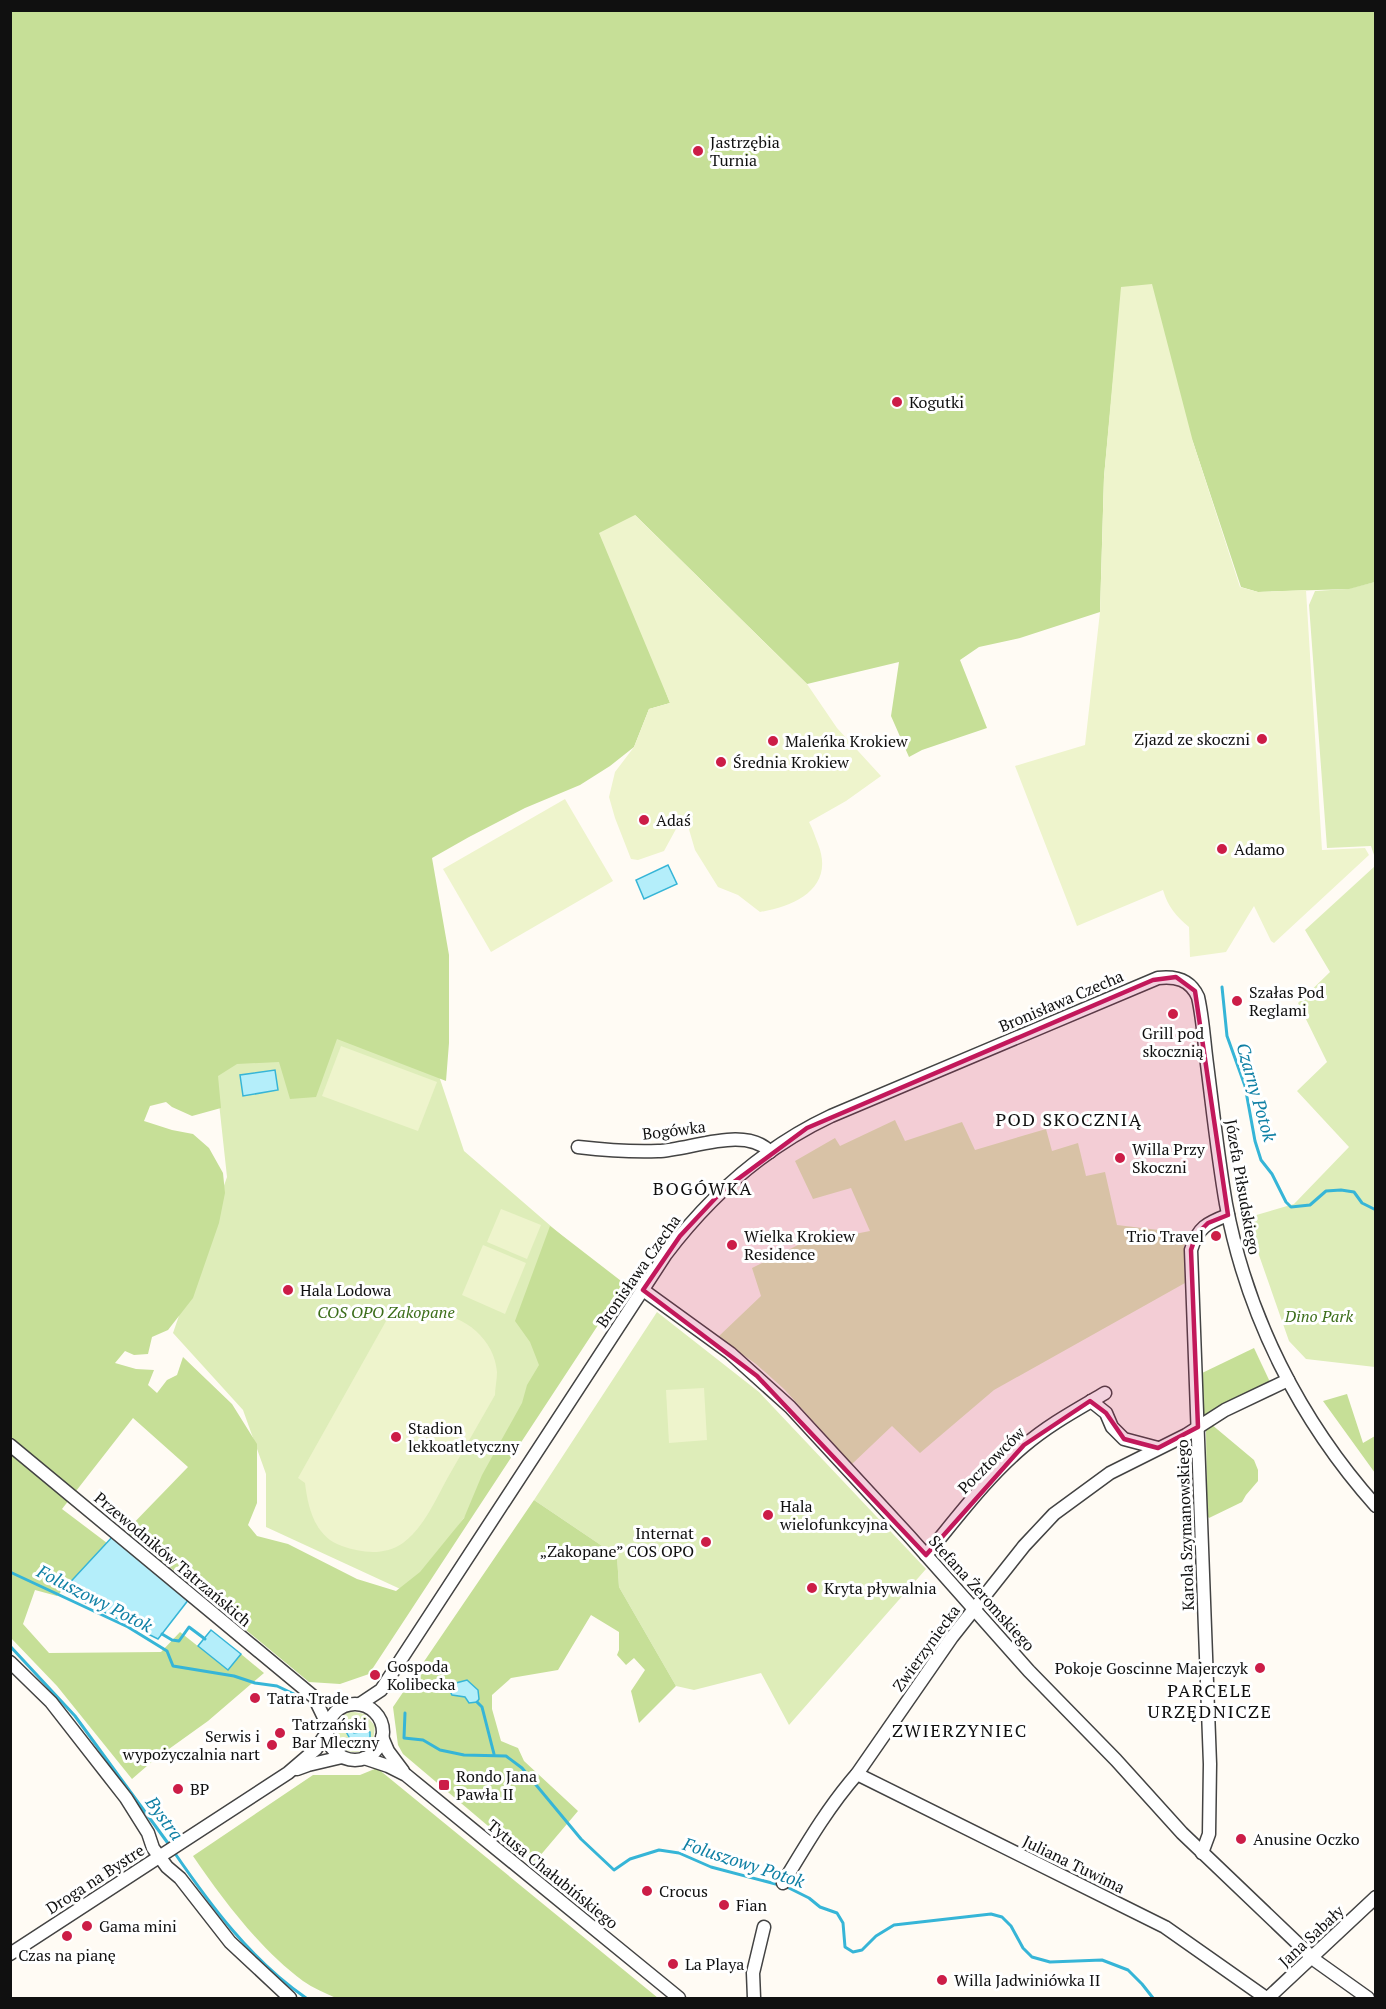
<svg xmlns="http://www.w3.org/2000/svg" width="1386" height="2009" viewBox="0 0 1386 2009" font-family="'PT Serif',serif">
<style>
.green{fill:#deedb9;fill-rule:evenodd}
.forest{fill:#c6df97}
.pitch{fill:#eef4cc}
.water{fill:#b4eefa;stroke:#36b5d7;stroke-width:1.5}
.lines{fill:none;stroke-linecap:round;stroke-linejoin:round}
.stream{stroke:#36b5d7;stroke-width:3}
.minor-casing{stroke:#434343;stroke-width:15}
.minor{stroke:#fff;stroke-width:12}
.marked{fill:#c2185b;fill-opacity:0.2;stroke:#c2185b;stroke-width:4.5;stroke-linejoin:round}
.poi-dot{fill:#cc1d47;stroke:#fff;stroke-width:2}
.labels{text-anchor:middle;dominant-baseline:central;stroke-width:6;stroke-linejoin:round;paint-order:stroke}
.poi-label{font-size:16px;fill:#101010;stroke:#fff;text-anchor:start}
.street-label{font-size:16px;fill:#101010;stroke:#fff}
.park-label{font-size:16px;font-style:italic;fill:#3c6e1a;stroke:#fff}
.water-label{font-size:18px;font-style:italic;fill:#0f80a5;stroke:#fff}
.neighbourhood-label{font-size:18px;letter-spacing:1.5px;fill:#101010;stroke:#fff}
</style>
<rect width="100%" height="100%" fill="#fffbf4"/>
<g class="green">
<path d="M1375 582V858L1371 846 1327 848 1309 605 1315 591 1347 589Z"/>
<path d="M1375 866V1367L1306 1359 1289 1341 1246 1218 1294 1204 1349 1147 1297 1091 1327 1062 1298 1003 1330 972 1305 930Z"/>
<path d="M328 1029 437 1070 464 1151 619 1285 504 1463 409 1593 266 1527V1474L243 1410 173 1333 227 1177 214 1057Z"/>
<path d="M895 1120 905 1141 962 1122 975 1150 1046 1129 1052 1151 1078 1143 1086 1176 1105 1172 1117 1225 1184 1233 1185 1283 994 1390 920 1453 892 1426 852 1464 784 1389 756 1364 718 1337 761 1296 752 1268 798 1245 870 1231 851 1188 813 1199 795 1161 835 1138 840 1146Z"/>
<path d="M657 1312 759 1392 926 1569 789 1725 761 1673 694 1690 676 1686 619 1587 617 1556 534 1500Z"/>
<path d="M350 1711 365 1714 375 1726 373 1741 362 1751C341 1756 328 1738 337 1720ZM353 1729 354 1733 366 1731 368 1743 365 1746H355L349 1737Z"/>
</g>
<g class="forest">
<path d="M11 11H1375V582L1349 589 1258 592 1241 587 1193 442 1122 287 1104 477 1100 612 1020 638 979 647 960 660 987 728 922 750 909 757 891 716 899 662 807 684 635 515 660 676 670 703 649 709 634 747 610 766 580 785 525 808 469 837 432 858 449 955V1043L446 1081 337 1039 316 1097 290 1099 279 1062 237 1064 218 1076 221 1108 192 1116 172 1107 166 1102 150 1106 144 1121 172 1130 193 1134 209 1148 223 1173 225 1193 219 1223 193 1298 168 1330 152 1337 148 1354 134 1355 125 1351 115 1363 136 1369 154 1370 148 1385 157 1393 167 1380 177 1375 183 1357 232 1404 257 1444V1503L248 1525 257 1536 288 1544 357 1579 396 1591 420 1572 464 1518 482 1475 522 1403 527 1385 539 1365 530 1342 515 1321 550 1226 625 1284 369 1674 340 1684 309 1682 126 1531 188 1467 133 1418 62 1509 107 1543 57 1596 35 1590 23 1624 49 1653 161 1652 180 1632 228 1670 241 1654 264 1673 208 1721 155 1759 132 1779 57 1686 11 1638Z"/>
<path d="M1254 1348 1270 1382 1206 1419 1202 1415 1200 1374Z"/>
<path d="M1347 1394 1363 1443 1375 1436V1473L1323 1401Z"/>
<path d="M1211 1424 1254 1460 1258 1470V1481L1246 1495 1242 1502 1209 1518 1207 1515 1206 1429Z"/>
<path d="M534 1500 617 1556 619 1587 676 1686 639 1723 631 1691 645 1670 634 1658 626 1665 617 1655 619 1650V1632L591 1615 558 1670 511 1678 492 1695V1709L501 1741 518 1748 524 1761 578 1811 533 1864 403 1754 398 1745 393 1707Z"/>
<path d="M377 1768 658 1998H336C325 1993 313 1988 303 1981 260 1949 223 1900 193 1856L313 1775H360Z"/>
</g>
<g class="pitch">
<path d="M1152 284 1193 442 1240 587 1258 592 1306 590 1322 850 1365 848 1369 855 1274 943 1271 941 1254 906 1226 952 1190 957 1189 927C1176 916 1168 907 1163 890L1077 926 1015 766 1085 745 1100 612 1104 477 1121 287Z"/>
<path d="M635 515 807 684 837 728 881 776 846 801 809 822C813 829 815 837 818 844 835 887 797 906 760 912L738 895 718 887 695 850 688 826 676 829 664 851 638 860 631 859 615 818 609 797 615 772 634 747 649 709 670 703 599 533Z"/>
<path d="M565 799 613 881 491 952 443 869Z"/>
<path d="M341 1046 437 1082 418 1131 322 1096Z"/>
<path d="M501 1209 541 1225 527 1259 487 1242Z"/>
<path d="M483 1245 526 1263 505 1314 462 1295Z"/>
<path d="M390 1314C413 1324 409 1315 430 1314 462 1312 495 1339 497 1372 497 1380 495 1388 495 1395 479 1423 463 1451 447 1479 435 1501 424 1527 403 1543 384 1556 362 1553 342 1546 315 1537 308 1508 305 1483L298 1478Z"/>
<path d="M704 1388 707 1440 669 1443 666 1390Z"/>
</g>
<g class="water">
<path d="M668 865 677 884 644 899 636 880Z"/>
<path d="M275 1070 278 1090 243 1096 240 1075Z"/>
<path d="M114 1535 189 1599 158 1639 62 1591Z"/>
<path d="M211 1630 241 1654 228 1670 198 1646Z"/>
<path d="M467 1680 478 1690 479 1699 477 1702 469 1703 465 1697 452 1695 450 1691 456 1683Z"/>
<path d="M347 1723 352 1726 354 1733 366 1731 370 1732V1737L365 1746 359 1747 351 1745 349 1737 345 1730Z"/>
</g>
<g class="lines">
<g class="stream">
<path d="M1222 987 1227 1036 1245 1086 1255 1141 1261 1160 1272 1174 1286 1202 1291 1207 1310 1205 1326 1191 1341 1190 1354 1192 1362 1203 1376 1210"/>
<path d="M10 1572 128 1627 167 1651 173 1666 234 1676 255 1683 277 1686 296 1695"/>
<path d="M162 1634 172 1640 179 1641 189 1627 205 1639"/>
<path d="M10 1646 75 1716 170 1846"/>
<path d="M477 1702 482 1707 494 1754"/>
<path d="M405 1713 404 1738 423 1740 440 1750 464 1755 506 1756 522 1768 581 1839 614 1870 630 1859 659 1850 679 1853 711 1867 787 1887 809 1898 820 1907 837 1913 843 1923 845 1947 853 1952 862 1950 876 1936 894 1925 991 1914 1002 1917 1011 1926 1023 1948 1032 1957 1050 1962 1102 1960 1128 1970 1142 1984 1153 1998"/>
<path d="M174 1852C211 1906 251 1960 306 1998"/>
</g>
<defs>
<g id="minor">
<path d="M578 1147C604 1150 632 1152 658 1151 690 1150 746 1125 770 1152"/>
<path d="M643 1290 730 1353 790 1407 910 1537 1029 1671 1116 1760 1182 1833 1316 1961 1368 1998"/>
<path d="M1091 1401 1106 1413 1112 1427 1124 1439 1158 1448"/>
<path d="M10 1445 314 1697 327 1724"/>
<path d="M926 1555C957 1518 987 1477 1024 1446 1048 1425 1078 1409 1105 1393"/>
<path d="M10 1662 51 1702 126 1798 148 1833 153 1848 167 1867 180 1878 230 1942 290 1998"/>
<circle cx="355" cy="1732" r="28"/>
<path d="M360 1704 381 1690 666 1254C710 1196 765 1147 831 1116L1158 978C1175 976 1190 979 1198 997 1203 1019 1204 1042 1207 1064 1213 1111 1218 1158 1226 1204 1247 1316 1300 1421 1376 1506"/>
<path d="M382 1737 388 1751 403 1771"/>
<path d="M364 1758 388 1766 406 1775 679 1998"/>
<path d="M297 1769 308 1765 342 1757"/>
<path d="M857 1774 1165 1927 1266 1998"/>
<path d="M1202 1853 1209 1834 1210 1764 1191 1250C1198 1227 1207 1223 1228 1215"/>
<path d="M783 1883C806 1845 828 1807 857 1774L952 1637 1024 1546 1054 1514 1110 1473 1186 1435 1225 1410 1288 1380"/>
<path d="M10 1954 288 1773 316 1749 326 1734"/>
<path d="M754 1998 753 1973 764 1927"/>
<path d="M1268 1998 1376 1897"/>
</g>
</defs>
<use href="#minor" class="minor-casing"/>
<use href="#minor" class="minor"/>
</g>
<path class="marked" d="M1176 977 1195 991 1228 1215 1208 1223 1196 1235 1191 1250 1198 1427 1158 1448 1124 1439 1106 1413 1090 1401 1024 1445 926 1555 757 1376 643 1290 680 1236 723 1190 807 1128 1153 980Z"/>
<g class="poi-dot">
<circle cx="698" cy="151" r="6"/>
<circle cx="897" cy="402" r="6"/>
<circle cx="1262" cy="739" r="6"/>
<circle cx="773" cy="741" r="6"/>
<circle cx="721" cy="762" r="6"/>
<circle cx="644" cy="820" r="6"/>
<circle cx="1222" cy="849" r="6"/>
<circle cx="1237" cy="1001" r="6"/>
<circle cx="1173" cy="1014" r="6"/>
<circle cx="1120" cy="1158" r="6"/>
<circle cx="1216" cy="1236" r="6"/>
<circle cx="732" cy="1245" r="6"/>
<circle cx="288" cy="1290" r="6"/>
<circle cx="396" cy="1437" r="6"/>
<circle cx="768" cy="1515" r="6"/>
<circle cx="706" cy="1542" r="6"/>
<circle cx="812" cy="1588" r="6"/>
<circle cx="1260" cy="1668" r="6"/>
<circle cx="375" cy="1675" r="6"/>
<circle cx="255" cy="1698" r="6"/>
<circle cx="280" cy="1733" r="6"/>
<circle cx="272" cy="1745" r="6"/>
<rect x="438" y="1779" width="12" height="12" rx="3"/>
<circle cx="178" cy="1789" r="6"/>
<circle cx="1241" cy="1839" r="6"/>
<circle cx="647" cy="1891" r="6"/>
<circle cx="724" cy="1905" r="6"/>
<circle cx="87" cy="1926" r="6"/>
<circle cx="67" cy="1936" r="6"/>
<circle cx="673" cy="1964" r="6"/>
<circle cx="942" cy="1980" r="6"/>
</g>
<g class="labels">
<g class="poi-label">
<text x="710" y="142">Jastrzębia<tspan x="710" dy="18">Turnia</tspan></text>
<text x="909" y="402">Kogutki</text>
<text x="1250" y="739" text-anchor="end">Zjazd ze skoczni</text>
<text x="785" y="741">Maleńka Krokiew</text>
<text x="733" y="762">Średnia Krokiew</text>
<text x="656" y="820">Adaś</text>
<text x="1234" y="849">Adamo</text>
<text x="1249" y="992">Szałas Pod<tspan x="1249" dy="18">Reglami</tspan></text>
<text x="1173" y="1033" text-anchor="middle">Grill pod<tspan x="1173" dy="18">skocznią</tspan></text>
<text x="1132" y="1149">Willa Przy<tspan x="1132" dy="18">Skoczni</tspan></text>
<text x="744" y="1236">Wielka Krokiew<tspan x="744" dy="18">Residence</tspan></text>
<text x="1204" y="1236" text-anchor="end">Trio Travel</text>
<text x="300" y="1290">Hala Lodowa</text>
<text x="408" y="1428">Stadion<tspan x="408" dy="18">lekkoatletyczny</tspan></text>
<text x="780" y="1506">Hala<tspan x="780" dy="18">wielofunkcyjna</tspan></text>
<text x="694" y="1533" text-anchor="end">Internat<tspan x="694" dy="18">„Zakopane” COS OPO</tspan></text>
<text x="824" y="1588">Kryta pływalnia</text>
<text x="387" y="1666">Gospoda<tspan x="387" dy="18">Kolibecka</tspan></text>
<text x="1248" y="1668" text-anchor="end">Pokoje Goscinne Majerczyk</text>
<text x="267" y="1698">Tatra Trade</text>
<text x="292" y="1724">Tatrzański<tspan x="292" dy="18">Bar Mleczny</tspan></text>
<text x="260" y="1736" text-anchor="end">Serwis i<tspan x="260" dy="18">wypożyczalnia nart</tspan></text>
<text x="456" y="1776">Rondo Jana<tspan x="456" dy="18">Pawła II</tspan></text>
<text x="190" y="1789">BP</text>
<text x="1253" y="1839">Anusine Oczko</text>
<text x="659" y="1891">Crocus</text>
<text x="736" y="1905">Fian</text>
<text x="99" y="1926">Gama mini</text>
<text x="67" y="1955" text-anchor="middle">Czas na pianę</text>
<text x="685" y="1964">La Playa</text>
<text x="954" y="1980">Willa Jadwiniówka II</text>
</g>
<g class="street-label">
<text transform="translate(1061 1001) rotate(-23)">Bronisława Czecha</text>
<text transform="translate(674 1130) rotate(-7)">Bogówka</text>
<text transform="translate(1243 1187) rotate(80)">Józefa Piłsudskiego</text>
<text transform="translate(638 1271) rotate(-55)">Bronisława Czecha</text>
<text transform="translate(991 1460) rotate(-45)">Pocztowców</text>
<text transform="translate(1185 1525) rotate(-92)">Karola Szymanowskiego</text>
<text transform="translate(173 1559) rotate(40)">Przewodników Tatrzańskich</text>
<text transform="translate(982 1593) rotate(48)">Stefana Żeromskiego</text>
<text transform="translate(926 1648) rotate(-54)">Zwierzyniecka</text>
<text transform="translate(1074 1864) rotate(26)">Juliana Tuwima</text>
<text transform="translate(553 1874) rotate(39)">Tytusa Chałubińskiego</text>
<text transform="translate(95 1879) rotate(-33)">Droga na Bystre</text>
<text transform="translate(1311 1936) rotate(-43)">Jana Sabały</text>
</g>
<g class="park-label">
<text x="386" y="1312">COS OPO Zakopane</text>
<text x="1319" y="1316">Dino Park</text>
</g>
<g class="water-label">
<text transform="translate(1257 1092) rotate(74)">Czarny Potok</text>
<text transform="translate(95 1598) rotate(27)">Foluszowy Potok</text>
<text transform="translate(165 1818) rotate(54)">Bystra</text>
<text transform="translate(744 1862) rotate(18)">Foluszowy Potok</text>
</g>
<g class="neighbourhood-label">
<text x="1069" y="1119">POD SKOCZNIĄ</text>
<text x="703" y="1188">BOGÓWKA</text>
<text x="1210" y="1690">PARCELE<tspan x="1210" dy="21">URZĘDNICZE</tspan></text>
<text x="960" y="1730">ZWIERZYNIEC</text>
</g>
</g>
<rect width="1386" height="2009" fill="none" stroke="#101010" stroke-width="24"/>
</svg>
